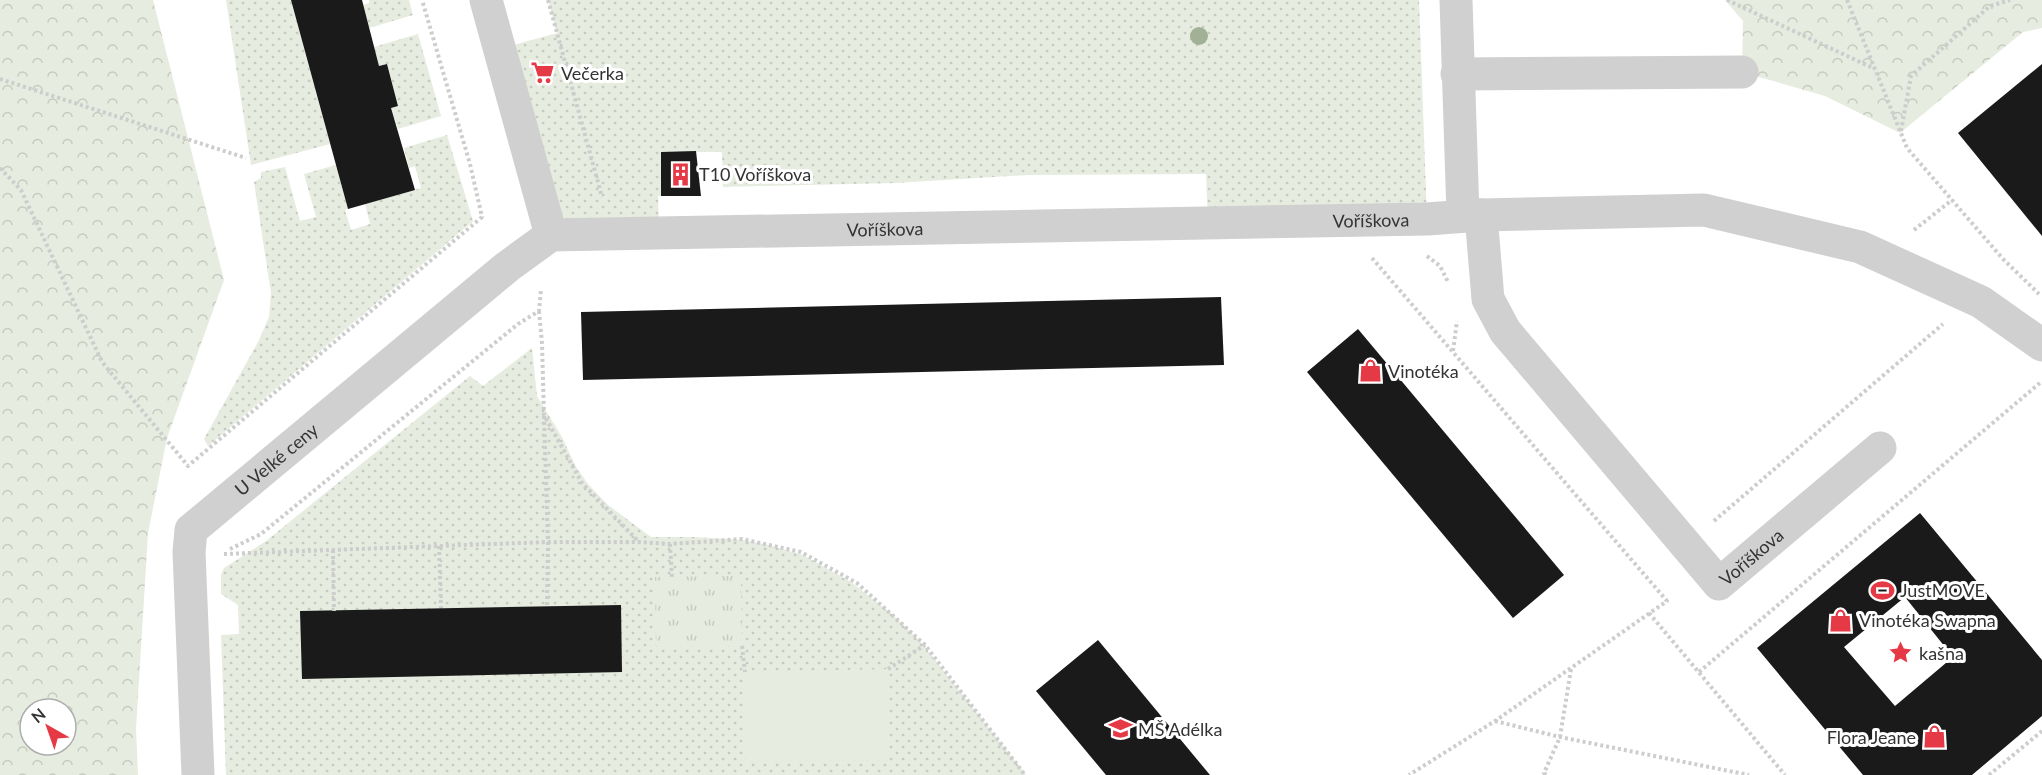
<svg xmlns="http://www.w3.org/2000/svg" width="2042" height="775" viewBox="0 0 2042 775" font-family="Lato,sans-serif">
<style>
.grass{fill:url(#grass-dots)}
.forest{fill:url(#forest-crowns);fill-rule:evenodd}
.park{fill:url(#park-tufts)}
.garden{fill:#e6ecdf}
.building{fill:#1a1a1a;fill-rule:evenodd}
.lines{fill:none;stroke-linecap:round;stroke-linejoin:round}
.path{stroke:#cdcdcd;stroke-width:4;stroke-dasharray:3 3;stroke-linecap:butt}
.minor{stroke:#d0d0d0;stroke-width:33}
.tree{fill:#a2b095}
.labels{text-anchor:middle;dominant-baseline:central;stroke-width:6;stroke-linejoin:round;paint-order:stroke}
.poi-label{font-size:18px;fill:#333;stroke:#fff;text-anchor:start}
.street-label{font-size:18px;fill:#333;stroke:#fff}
</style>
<defs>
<pattern id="grass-dots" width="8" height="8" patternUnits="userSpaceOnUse" patternTransform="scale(1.5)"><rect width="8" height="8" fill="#e6ecdf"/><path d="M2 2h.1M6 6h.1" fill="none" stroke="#c6cbc0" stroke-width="1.8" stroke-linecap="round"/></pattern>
<pattern id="forest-crowns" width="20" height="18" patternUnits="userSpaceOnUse" patternTransform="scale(1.5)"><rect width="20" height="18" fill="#e6ecdf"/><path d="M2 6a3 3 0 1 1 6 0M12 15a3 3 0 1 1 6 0" fill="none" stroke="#c6cbc0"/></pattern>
<pattern id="park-tufts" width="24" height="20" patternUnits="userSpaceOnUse" patternTransform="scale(1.5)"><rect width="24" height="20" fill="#e6ecdf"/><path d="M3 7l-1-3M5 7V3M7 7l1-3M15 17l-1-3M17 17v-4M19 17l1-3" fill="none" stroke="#c6cbc0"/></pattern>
</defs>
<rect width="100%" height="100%" fill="#fff"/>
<g class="grass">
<path d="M226 0H291L330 144 251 165Z"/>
<path d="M369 0H409L413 15 369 28 363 5 369 3Z"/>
<path d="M548 0H1419L1427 219 1208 222 1206 174 1027 175 895 183 723 187 722 152H661L662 196H658L659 232 551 235 499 49 557 33Z"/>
<path d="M418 34 441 116 398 129 391 108 398 105 387 64 379 66 374 47Z"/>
<path d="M447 135 473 221 208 446 204 439 259 340 269 317 271 293 254 182 261 178V172L285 167 300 221 316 217 304 174 336 165 348 209 345 210 351 230 370 224 365 204 421 188 415 166 409 168 404 148Z"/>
<path d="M532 348 537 396 562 437 576 467 588 484 608 505 651 537H695L743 540 769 545 803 555 851 582 893 615 920 641 1026 775H226L221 635 239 634 238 605 221 594V575L224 568 266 541 470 376 483 386Z"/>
</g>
<g class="forest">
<path d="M0 0H153L224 280 167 438 148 533 136 729 138 775H0ZM30 709H66V745H30Z"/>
<path d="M1725 0H2042V28L2023 32 1900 133 1825 96 1742 72 1743 21Z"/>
</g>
<path class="park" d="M741 576 742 646H656L655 577Z"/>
<path class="garden" d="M888 669V760L746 761 745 672Z"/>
<g class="building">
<path d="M291 0H362L379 66 387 64 398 106 391 108 415 190 348 209Z"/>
<path d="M2042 64V236L1958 133Z"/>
<path d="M696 151 701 196H661V152Z"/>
<path d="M1221 297 1224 365 583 380 581 312Z"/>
<path d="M1358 329 1564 575 1513 618 1307 372Z"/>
<path d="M1920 513 2042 660V716L1972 775H1863L1757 648ZM1905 597 1953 657 1895 706 1844 647Z"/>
<path d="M621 605 622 672 302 679 300 611Z"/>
<path d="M1098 640 1210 775H1106L1036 691Z"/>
</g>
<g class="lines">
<g class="path">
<path d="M548 0 602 197"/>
<path d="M1727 0 1875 69"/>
<path d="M1847 0 1907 148 2003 259 2039 294"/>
<path d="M0 79 246 158"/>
<path d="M1901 131 1911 76 1990 6 2010 0"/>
<path d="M0 168 21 190 102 362 188 466 482 217 470 164 422 0"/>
<path d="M1914 230 1952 200"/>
<path d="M1427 256 1440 266 1448 282"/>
<path d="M1372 258 1667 601 1495 721 1409 775"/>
<path d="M539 311 542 343 544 415 582 483 639 542"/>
<path d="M1453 351 1457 321"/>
<path d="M544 416 548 542 547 606"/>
<path d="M1714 521 1943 324"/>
<path d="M670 544 672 577"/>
<path d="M439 546 441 608"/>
<path d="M230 549 261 534 518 324 539 311 541 289"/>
<path d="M333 550 334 611"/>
<path d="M224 554 548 542H639L670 544 742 539 801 552 857 583 925 645 1025 775"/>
<path d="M1649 613 1785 775"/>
<path d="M742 646 745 672"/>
<path d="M888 669 925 645"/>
<path d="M1699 672 2041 382"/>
<path d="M1495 721 1560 737 1749 775"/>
<path d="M1546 775 1544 773 1560 737 1571 669"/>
<path d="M1989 775 2042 731"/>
</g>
<g class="minor">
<path d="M486 0 551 235"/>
<path d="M1456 0 1463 215"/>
<path d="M1457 74 1742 72"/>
<path id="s1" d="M1481 215 1488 299 1505 331 1719 584 1880 448"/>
<path id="s2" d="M551 235 1427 219 1481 215 1704 210 1860 247 1981 302 2042 345"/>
<path id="s3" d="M198 775 189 552 191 530 507 267 551 235"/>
</g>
</g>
<circle class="tree" cx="1199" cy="36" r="9"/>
<defs>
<symbol id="supermarket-bare" viewBox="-9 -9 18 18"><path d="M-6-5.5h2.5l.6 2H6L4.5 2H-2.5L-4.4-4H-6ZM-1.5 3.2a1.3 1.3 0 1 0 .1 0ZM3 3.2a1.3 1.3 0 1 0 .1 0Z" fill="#e63946" stroke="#fff" stroke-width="2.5" paint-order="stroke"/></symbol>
<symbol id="building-bare" viewBox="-9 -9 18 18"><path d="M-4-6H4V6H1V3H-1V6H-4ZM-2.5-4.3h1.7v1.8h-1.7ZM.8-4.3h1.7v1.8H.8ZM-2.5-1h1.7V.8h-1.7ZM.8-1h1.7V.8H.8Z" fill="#e63946" stroke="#fff" stroke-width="2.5" paint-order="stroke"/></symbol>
<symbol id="shop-bare" viewBox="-9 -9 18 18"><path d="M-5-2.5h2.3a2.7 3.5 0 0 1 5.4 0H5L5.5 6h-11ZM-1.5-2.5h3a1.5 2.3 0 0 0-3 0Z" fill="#e63946" stroke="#fff" stroke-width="2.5" paint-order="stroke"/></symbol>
<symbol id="stadium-bare" viewBox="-9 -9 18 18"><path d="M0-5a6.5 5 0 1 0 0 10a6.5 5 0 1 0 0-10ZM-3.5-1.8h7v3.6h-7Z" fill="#e63946" stroke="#fff" stroke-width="2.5" paint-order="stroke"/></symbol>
<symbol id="sight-bare" viewBox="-9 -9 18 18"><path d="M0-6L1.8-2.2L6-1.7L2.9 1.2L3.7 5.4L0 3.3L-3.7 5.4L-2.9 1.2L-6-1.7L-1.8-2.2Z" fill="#e63946" stroke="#fff" stroke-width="2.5" paint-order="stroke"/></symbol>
<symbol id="school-bare" viewBox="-9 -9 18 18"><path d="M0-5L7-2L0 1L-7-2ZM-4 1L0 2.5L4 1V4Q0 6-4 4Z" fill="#e63946" stroke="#fff" stroke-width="2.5" paint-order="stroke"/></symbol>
</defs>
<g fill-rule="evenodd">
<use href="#supermarket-bare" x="526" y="56" width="33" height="33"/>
<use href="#building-bare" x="664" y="158" width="33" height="33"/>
<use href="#shop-bare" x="1354" y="354" width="33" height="33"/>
<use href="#stadium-bare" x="1866" y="574" width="33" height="33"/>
<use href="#shop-bare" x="1824" y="604" width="33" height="33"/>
<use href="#sight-bare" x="1884" y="636" width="33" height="33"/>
<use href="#school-bare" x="1104" y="712" width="33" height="33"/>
<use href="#shop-bare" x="1918" y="720" width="33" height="33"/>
</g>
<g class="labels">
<g class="poi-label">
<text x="561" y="73">Večerka</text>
<text x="699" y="174">T10 Voříškova</text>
<text x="1388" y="371">Vinotéka</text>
<text x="1900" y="590">JustMOVE</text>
<text x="1859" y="620">Vinotéka Swapna</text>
<text x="1919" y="653">kašna</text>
<text x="1138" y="729">MŠ Adélka</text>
<text x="1916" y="737" text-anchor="end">Flora Jeane</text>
</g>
<g class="street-label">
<text stroke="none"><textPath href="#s2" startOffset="820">Voříškova</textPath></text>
<text stroke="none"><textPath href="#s2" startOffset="334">Voříškova</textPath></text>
<text stroke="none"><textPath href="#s3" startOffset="356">U Velké ceny</textPath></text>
<text stroke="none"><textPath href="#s1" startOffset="494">Voříškova</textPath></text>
</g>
</g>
<g transform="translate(48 727) rotate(320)"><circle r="28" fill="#ffffff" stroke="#adadad" stroke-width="1.5"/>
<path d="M0-4.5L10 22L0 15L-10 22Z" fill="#e63946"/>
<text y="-9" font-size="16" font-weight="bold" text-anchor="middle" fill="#333333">N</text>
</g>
</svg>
